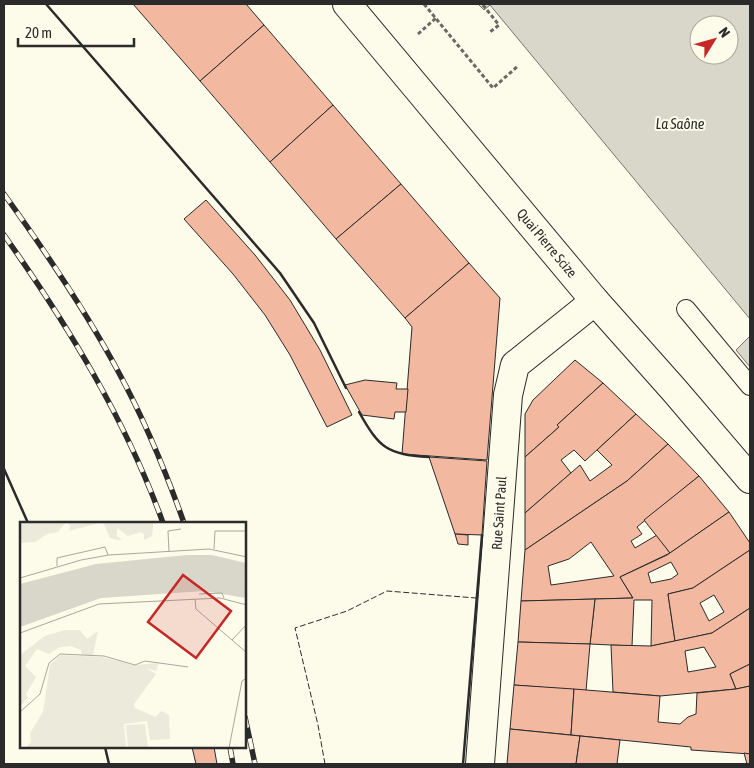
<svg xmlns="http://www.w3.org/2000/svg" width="754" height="768" viewBox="0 0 754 768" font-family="'Asap Condensed',sans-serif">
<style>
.water{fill:#d8d7c9;stroke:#74746e;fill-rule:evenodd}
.building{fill:#f2b8a0;stroke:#2b2b2b;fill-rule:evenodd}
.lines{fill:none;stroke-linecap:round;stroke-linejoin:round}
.lane-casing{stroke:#2b2b2b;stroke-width:20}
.street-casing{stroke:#2b2b2b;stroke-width:30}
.primary-casing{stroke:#2b2b2b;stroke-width:30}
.path{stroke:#6a6964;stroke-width:3;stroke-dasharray:4 2.5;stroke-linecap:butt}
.lane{stroke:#fdfbea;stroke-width:18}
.street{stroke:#fdfbea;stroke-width:28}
.primary{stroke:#fdfbea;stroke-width:28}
.rail-casing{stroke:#2b2b2b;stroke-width:5.5}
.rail{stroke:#fdfbea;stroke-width:4;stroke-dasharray:11;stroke-linecap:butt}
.fence{stroke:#2b2b2b;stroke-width:1;stroke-dasharray:6 2.5;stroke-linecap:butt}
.wall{stroke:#2b2b2b;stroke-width:2.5}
.labels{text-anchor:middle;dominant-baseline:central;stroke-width:4;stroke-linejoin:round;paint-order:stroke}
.street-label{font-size:14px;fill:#2b2b2b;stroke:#fdfbea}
.water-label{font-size:15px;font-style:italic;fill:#2b2b2b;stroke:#fdfbea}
.inset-river{fill:none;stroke:#d8d7c9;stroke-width:2.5}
.inset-road{fill:none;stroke:#a9a89e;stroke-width:1}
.view{fill:#c62828;fill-opacity:0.15;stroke:#c62828;stroke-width:2.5}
.inset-edge{fill:none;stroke:#2b2b2b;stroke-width:2.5}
</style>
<rect width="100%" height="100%" fill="#fdfbea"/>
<g class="water">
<path d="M478 4H750V319L490 5 484 10ZM699 25H729V55H699Z"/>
<path d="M750 336V367L736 350Z"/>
</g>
<g class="building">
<path d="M133 4H246L264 25 200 81Z"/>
<path d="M264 25 333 105 270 162 200 81Z"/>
<path d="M333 105 401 184 336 239 270 162Z"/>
<path d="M401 184 469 263 405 318 336 239Z"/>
<path d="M206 200 255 255 290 300 320 350 352 415 327 427 290 355 265 315 233 274 184 219Z"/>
<path d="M469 263 500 298 487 460 402 454 412 327 405 318Z"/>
<path d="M575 360 603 383 557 425 559 427 525 457V414L533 400Z"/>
<path d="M365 380 397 383 396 389H408L406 412H395L394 419 362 415 345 385Z"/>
<path d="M603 383 636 414 585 461 574 450 561 460 571 473 525 513V457L559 427 557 425Z"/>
<path d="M636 414 668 444 627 481 525 550V513L580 465 590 481 612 465 597 450Z"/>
<path d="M668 444 699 476 637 527 642 534 631 541 635 548 657 535 670 553 620 577 633 598 521 601 525 550 627 481ZM591 542 614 576 551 585 548 566 569 559Z"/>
<path d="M429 457 487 461 482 535 455 534Z"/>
<path d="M699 476 729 512 670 553 644 520Z"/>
<path d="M729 512 750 543V550L693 588 668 594 675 641 651 646 652 600H634L632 646 590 644 595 599 633 598 620 577 667 555ZM671 562 678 574 671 579 651 583 648 573Z"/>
<path d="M455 534 468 535V545L458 544Z"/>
<path d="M750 550V608L712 633 675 641 668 594 693 588ZM714 595 724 612 709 621 700 603Z"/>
<path d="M595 599 590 644 518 642 521 601Z"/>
<path d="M750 608V664L730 674 736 689 660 696 613 692 611 645 651 646 712 633ZM704 647 716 667 688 672 685 651Z"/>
<path d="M518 642 590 644 586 691 514 685Z"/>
<path d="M750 664V686L736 689 730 674Z"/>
<path d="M514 685 574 689 571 735 510 729Z"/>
<path d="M750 686V754L691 750V747L571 735 574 689 660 696 658 722 680 724 688 717 696 714 697 693 736 689Z"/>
<path d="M510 729 580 736 576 764H507Z"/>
<path d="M580 736 620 740 617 764H576Z"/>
<path d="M192 747H214L217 764H196Z"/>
<path d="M744 753 750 754V764H747Z"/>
</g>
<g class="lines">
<defs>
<path id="lane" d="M686 309 750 386"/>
<path id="street" d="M480 764 508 395 515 365 595 301"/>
<path id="primary" d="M347 4 595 301 675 391 750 479"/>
</defs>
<use href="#lane" class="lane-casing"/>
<use href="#street" class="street-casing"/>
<use href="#primary" class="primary-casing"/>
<g class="path">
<path d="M424 4 493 88 518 66"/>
<path d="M483 5 499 25 490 32"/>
<path d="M418 34 436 18"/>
</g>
<use href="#lane" class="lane"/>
<use href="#street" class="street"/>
<use href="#primary" class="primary"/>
<defs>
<g id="rail">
<path d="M4 194C45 251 86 311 119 373 145 421 166 472 184 523"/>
<path d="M4 235C67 324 126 420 163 523"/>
<path d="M245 717 255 764"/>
<path d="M230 747 233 764"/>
</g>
</defs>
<use href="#rail" class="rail-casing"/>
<use href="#rail" class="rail"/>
<path class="fence" d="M325 764 318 725 295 628 347 611 387 591 476 598"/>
<g class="wall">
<path d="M46 4 280 273 314 323 346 388"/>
<path d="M359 412C380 449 387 454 429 457"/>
<path d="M4 469 28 523"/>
<path d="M105 747 109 764"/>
<path d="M463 764 482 535"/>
</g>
</g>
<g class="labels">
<g class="street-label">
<text transform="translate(547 243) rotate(50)">Quai Pierre Scize</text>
<text transform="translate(499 513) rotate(-86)">Rue Saint Paul</text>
</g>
<g class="water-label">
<text x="680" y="123">La Saône</text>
</g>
</g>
<g transform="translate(20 522)">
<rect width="226" height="226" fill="#fdfbea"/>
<path d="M6 0H133V5L132 14 124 18V12L121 10 108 14 97 6V14L102 18H99L90 16 83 0 49 9 50 3 46 0 38 10 27 12 15 20 0 21V1ZM45 108H60L67 117 78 109 73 133H62L61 128 51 124 40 125 29 132 17 127 5 144 16 155 6 172 8 176 0 184V133L25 114ZM40 133 82 135 114 143 139 141 136 149 126 146 136 152 114 182 115 186 136 195 141 189 149 193 150 217 130 218 127 199 104 202 106 226H6L11 220 10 211 23 190 30 143ZM125 202 128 226H108L106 203Z" fill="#ecebdb"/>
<path d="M167 33H192L226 41V76L184 69 81 76 0 105V62L76 42Z" fill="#d8d7c9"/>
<path class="inset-river" d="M0 77 34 68 136 55 191 53 227 59"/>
<path class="inset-road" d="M194 27 195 9H227M149 30 148 9 161 7M37 44V36L85 25 88 33M0 56 61 38 89 33 189 27 227 35M179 72 202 71 204 76M175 77 176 87 227 131M0 111 79 82 200 76 227 83M212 118 227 102M0 190 20 172 29 141 40 132 84 134 115 143 125 139 168 145M209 226 222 159 227 156"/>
<path class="view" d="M163 53 211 89 176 136 128 100Z"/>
<rect width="226" height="226" class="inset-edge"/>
</g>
<rect width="754" height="768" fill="none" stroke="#2b2b2b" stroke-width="10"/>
<g transform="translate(714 40) rotate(53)"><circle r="24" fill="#fdfbea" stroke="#a9a89e"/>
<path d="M0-4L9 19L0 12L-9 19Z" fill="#c62828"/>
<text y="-8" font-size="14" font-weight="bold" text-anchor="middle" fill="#2b2b2b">N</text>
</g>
<path d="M18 38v8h116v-8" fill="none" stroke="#2b2b2b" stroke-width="2.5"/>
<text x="25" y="38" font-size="15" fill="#2b2b2b" stroke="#fdfbea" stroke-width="4" paint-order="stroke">20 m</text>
</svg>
